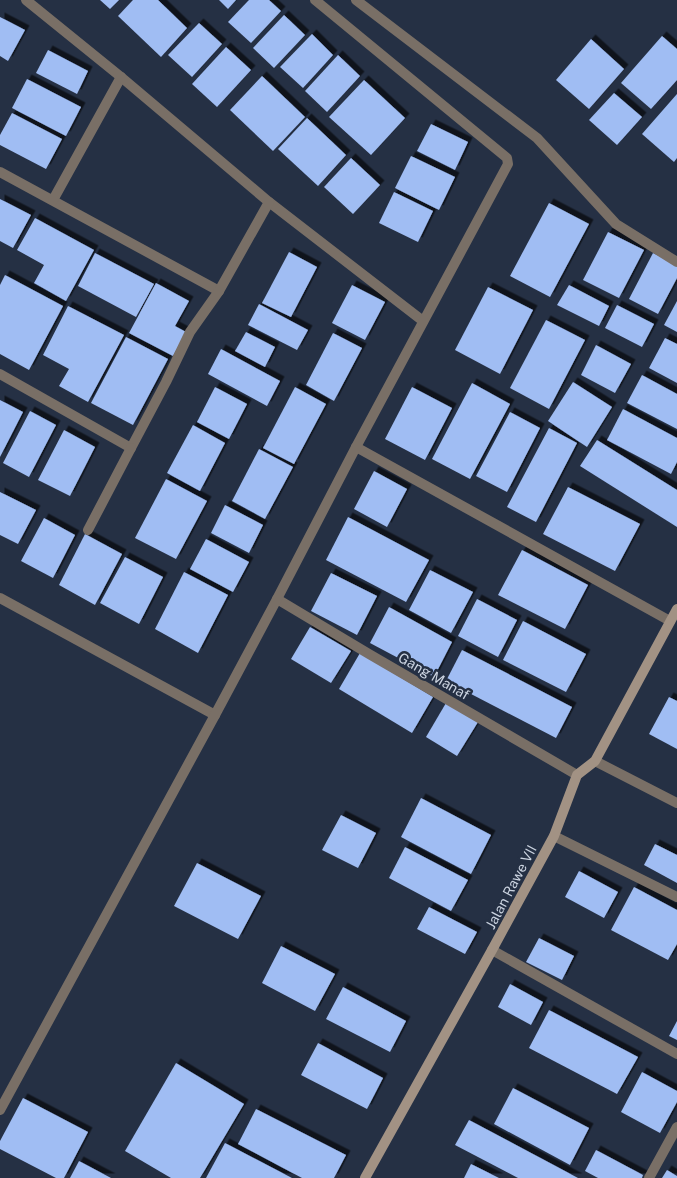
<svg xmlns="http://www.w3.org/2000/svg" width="677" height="1178" viewBox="0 0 677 1178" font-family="'Public Sans',sans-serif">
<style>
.building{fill:#a0bdf3;filter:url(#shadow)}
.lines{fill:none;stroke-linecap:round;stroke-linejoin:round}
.service{stroke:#796f66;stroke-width:10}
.minor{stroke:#796f66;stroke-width:10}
.secondary{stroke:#a29284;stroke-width:10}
.labels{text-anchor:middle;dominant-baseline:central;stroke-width:5;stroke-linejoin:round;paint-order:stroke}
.street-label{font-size:14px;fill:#cbd3e0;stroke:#253044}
</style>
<defs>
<filter id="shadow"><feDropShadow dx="4.5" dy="-4.5" stdDeviation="0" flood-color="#0009"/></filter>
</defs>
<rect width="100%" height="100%" fill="#253044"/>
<g class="building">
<path d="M100 0H119L110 9Z"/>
<path d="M133 0H158L187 28 161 57 118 16Z"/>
<path d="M219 0H236L228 9Z"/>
<path d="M249 0H269L281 11 251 43 228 22Z"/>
<path d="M284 15 305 35 274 68 253 48Z"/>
<path d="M0 17 25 30 8 61 0 56Z"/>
<path d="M199 23 222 44 192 77 168 55Z"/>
<path d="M312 34 333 55 303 88 280 67Z"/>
<path d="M662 36 677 49V80L651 109 621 83Z"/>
<path d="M591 39 624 69 589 109 556 80Z"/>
<path d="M226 47 251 70 217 107 192 84Z"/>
<path d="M48 50 88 71 77 94 36 73Z"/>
<path d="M338 55 360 76 327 112 305 91Z"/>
<path d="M262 76 305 117 273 151 230 110Z"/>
<path d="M27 79 81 107 66 136 12 108Z"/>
<path d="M364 80 405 118 371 155 329 117Z"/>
<path d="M614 93 642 117 617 145 589 120Z"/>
<path d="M677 94V158L674 162 642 134Z"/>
<path d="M12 113 62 139 46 169 0 145V135Z"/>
<path d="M307 118 346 155 318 186 278 149Z"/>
<path d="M431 124 468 142 455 170 417 151Z"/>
<path d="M411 156 455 177 439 210 395 188Z"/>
<path d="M351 158 380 185 353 214 324 187Z"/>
<path d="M394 192 433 211 418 242 379 223Z"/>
<path d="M0 199 31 215 13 248 0 241Z"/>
<path d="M549 203 589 224 550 297 510 276Z"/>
<path d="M35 218 94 250 66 301 34 283 44 265 17 250Z"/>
<path d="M608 232 644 250 619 298 583 280Z"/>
<path d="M289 252 317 267 291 317 262 303Z"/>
<path d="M95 253 154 284 136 317 78 286Z"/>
<path d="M653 253 677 265V278L658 314 629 299Z"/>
<path d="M5 275 63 306 29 370 0 354V285Z"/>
<path d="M156 283 189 301 175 326 186 332 173 356 129 333Z"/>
<path d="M352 285 385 302 365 340 332 323Z"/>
<path d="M569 285 609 306 599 326 557 305Z"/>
<path d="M488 287 533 310 500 374 455 350Z"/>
<path d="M677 301V332L664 325Z"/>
<path d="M259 304 308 330 297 350 248 325Z"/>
<path d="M617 305 654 324 642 347 605 328Z"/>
<path d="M68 306 124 335 88 402 59 386 69 369 43 355Z"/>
<path d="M546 320 585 340 549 409 510 388Z"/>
<path d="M246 332 275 347 265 367 235 351Z"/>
<path d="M333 333 362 348 334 401 306 385Z"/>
<path d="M126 337 168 359 133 425 91 403Z"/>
<path d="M665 338 677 344V383L649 368Z"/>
<path d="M596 345 631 364 615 393 581 375Z"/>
<path d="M221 349 280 381 267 406 208 374Z"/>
<path d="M642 375 677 394V429L627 403Z"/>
<path d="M573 382 612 407 587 447 548 421Z"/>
<path d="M472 383 510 404 470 479 432 459Z"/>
<path d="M215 387 247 404 229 439 197 422Z"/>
<path d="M295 387 326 404 294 464 263 448Z"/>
<path d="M412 387 452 408 425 460 385 439Z"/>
<path d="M0 400 23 412 0 457Z"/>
<path d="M623 409 677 438V462L671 474 607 440Z"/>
<path d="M30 411 56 425 29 477 3 463Z"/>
<path d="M510 412 540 428 507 492 476 476Z"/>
<path d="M193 425 225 443 200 491 167 473Z"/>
<path d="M549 428 577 443 536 522 507 507Z"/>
<path d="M64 430 95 447 70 496 38 480Z"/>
<path d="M597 440 677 490V527L580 466Z"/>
<path d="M259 449 293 467 265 519 232 501Z"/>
<path d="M374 471 407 489 387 527 354 509Z"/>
<path d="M166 479 207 501 176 559 135 538Z"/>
<path d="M568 487 640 524 615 571 543 534Z"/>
<path d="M0 492 36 510 18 544 0 535Z"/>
<path d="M225 505 263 525 249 553 211 533Z"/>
<path d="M348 517 429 560 406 602 326 560Z"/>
<path d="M44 518 75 535 53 578 21 561Z"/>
<path d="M85 534 122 554 95 605 59 585Z"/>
<path d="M206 539 249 562 233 592 190 569Z"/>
<path d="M522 550 588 585 565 629 498 595Z"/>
<path d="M125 557 163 577 139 624 100 603Z"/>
<path d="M430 570 473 592 451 633 409 610Z"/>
<path d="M184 572 228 595 198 653 155 629Z"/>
<path d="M331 573 377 596 357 635 311 611Z"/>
<path d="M477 599 517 620 498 657 458 636Z"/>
<path d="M389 607 452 642 434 677 370 643Z"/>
<path d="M523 621 586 654 566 692 503 660Z"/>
<path d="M310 627 351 651 331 683 291 659Z"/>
<path d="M462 650 572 707 556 738 446 681Z"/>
<path d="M360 653 433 697 412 733 339 689Z"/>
<path d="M669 697 677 701V749L649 734Z"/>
<path d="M446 703 478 722 457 756 426 737Z"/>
<path d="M421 798 491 835 471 874 401 837Z"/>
<path d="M341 815 376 833 358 868 322 850Z"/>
<path d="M655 844 677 855V883L644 865Z"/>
<path d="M405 847 468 880 451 911 389 878Z"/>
<path d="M197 863 261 896 238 939 174 906Z"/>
<path d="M579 871 618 892 604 918 565 897Z"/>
<path d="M634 887 677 910V944L668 960 611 930Z"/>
<path d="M429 907 477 932 465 954 417 929Z"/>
<path d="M539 938 574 956 562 980 526 962Z"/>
<path d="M281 946 335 974 315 1011 262 983Z"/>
<path d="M510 984 543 1002 531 1025 498 1007Z"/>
<path d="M343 987 406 1021 390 1052 326 1019Z"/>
<path d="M549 1010 638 1057 617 1094 529 1048Z"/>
<path d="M677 1021V1040L669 1036Z"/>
<path d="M318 1043 383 1078 367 1109 301 1075Z"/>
<path d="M176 1063 244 1104 200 1178H171L125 1151Z"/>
<path d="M642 1072 677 1091V1102L660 1133 621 1112Z"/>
<path d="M513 1088 589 1128 570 1165 494 1124Z"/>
<path d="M23 1098 88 1132 64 1178H56L0 1149V1141Z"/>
<path d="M256 1109 346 1155 334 1178H302L238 1144Z"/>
<path d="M469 1120 578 1178H518L455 1145Z"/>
<path d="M225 1143 292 1178H206Z"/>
<path d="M596 1150 643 1175 642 1178H598L585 1171Z"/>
<path d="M79 1161 111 1178H70Z"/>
<path d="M471 1164 499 1178H464Z"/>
<path d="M667 1170 677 1176V1178H662Z"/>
</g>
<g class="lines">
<path class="service" d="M595 761 677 803"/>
<g class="minor">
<path d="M356 0 537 138 616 224 677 262"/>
<path d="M0 172 219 291"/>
<path d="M53 200 121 77"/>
<path d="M269 202 423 321"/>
<path d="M0 374 131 448 166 382 190 332 219 291 269 202 121 77 26 0"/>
<path d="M356 447 670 621"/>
<path d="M88 530 131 448"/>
<path d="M0 598 215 715"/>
<path d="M277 599 369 654 577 775"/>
<path d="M554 836 677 897"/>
<path d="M492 950 677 1054"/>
<path d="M0 1110 215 715 277 599 356 447 508 164 507 158 315 0"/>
<path d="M649 1178 677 1127"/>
</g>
<path class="secondary" d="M365 1178 492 950 554 836 577 775 595 761 677 609"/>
</g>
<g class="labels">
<g class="street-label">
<text transform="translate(434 676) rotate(30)">Gang Manaf</text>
<text transform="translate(511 887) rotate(-62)">Jalan Rawe VII</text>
</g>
</g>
</svg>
